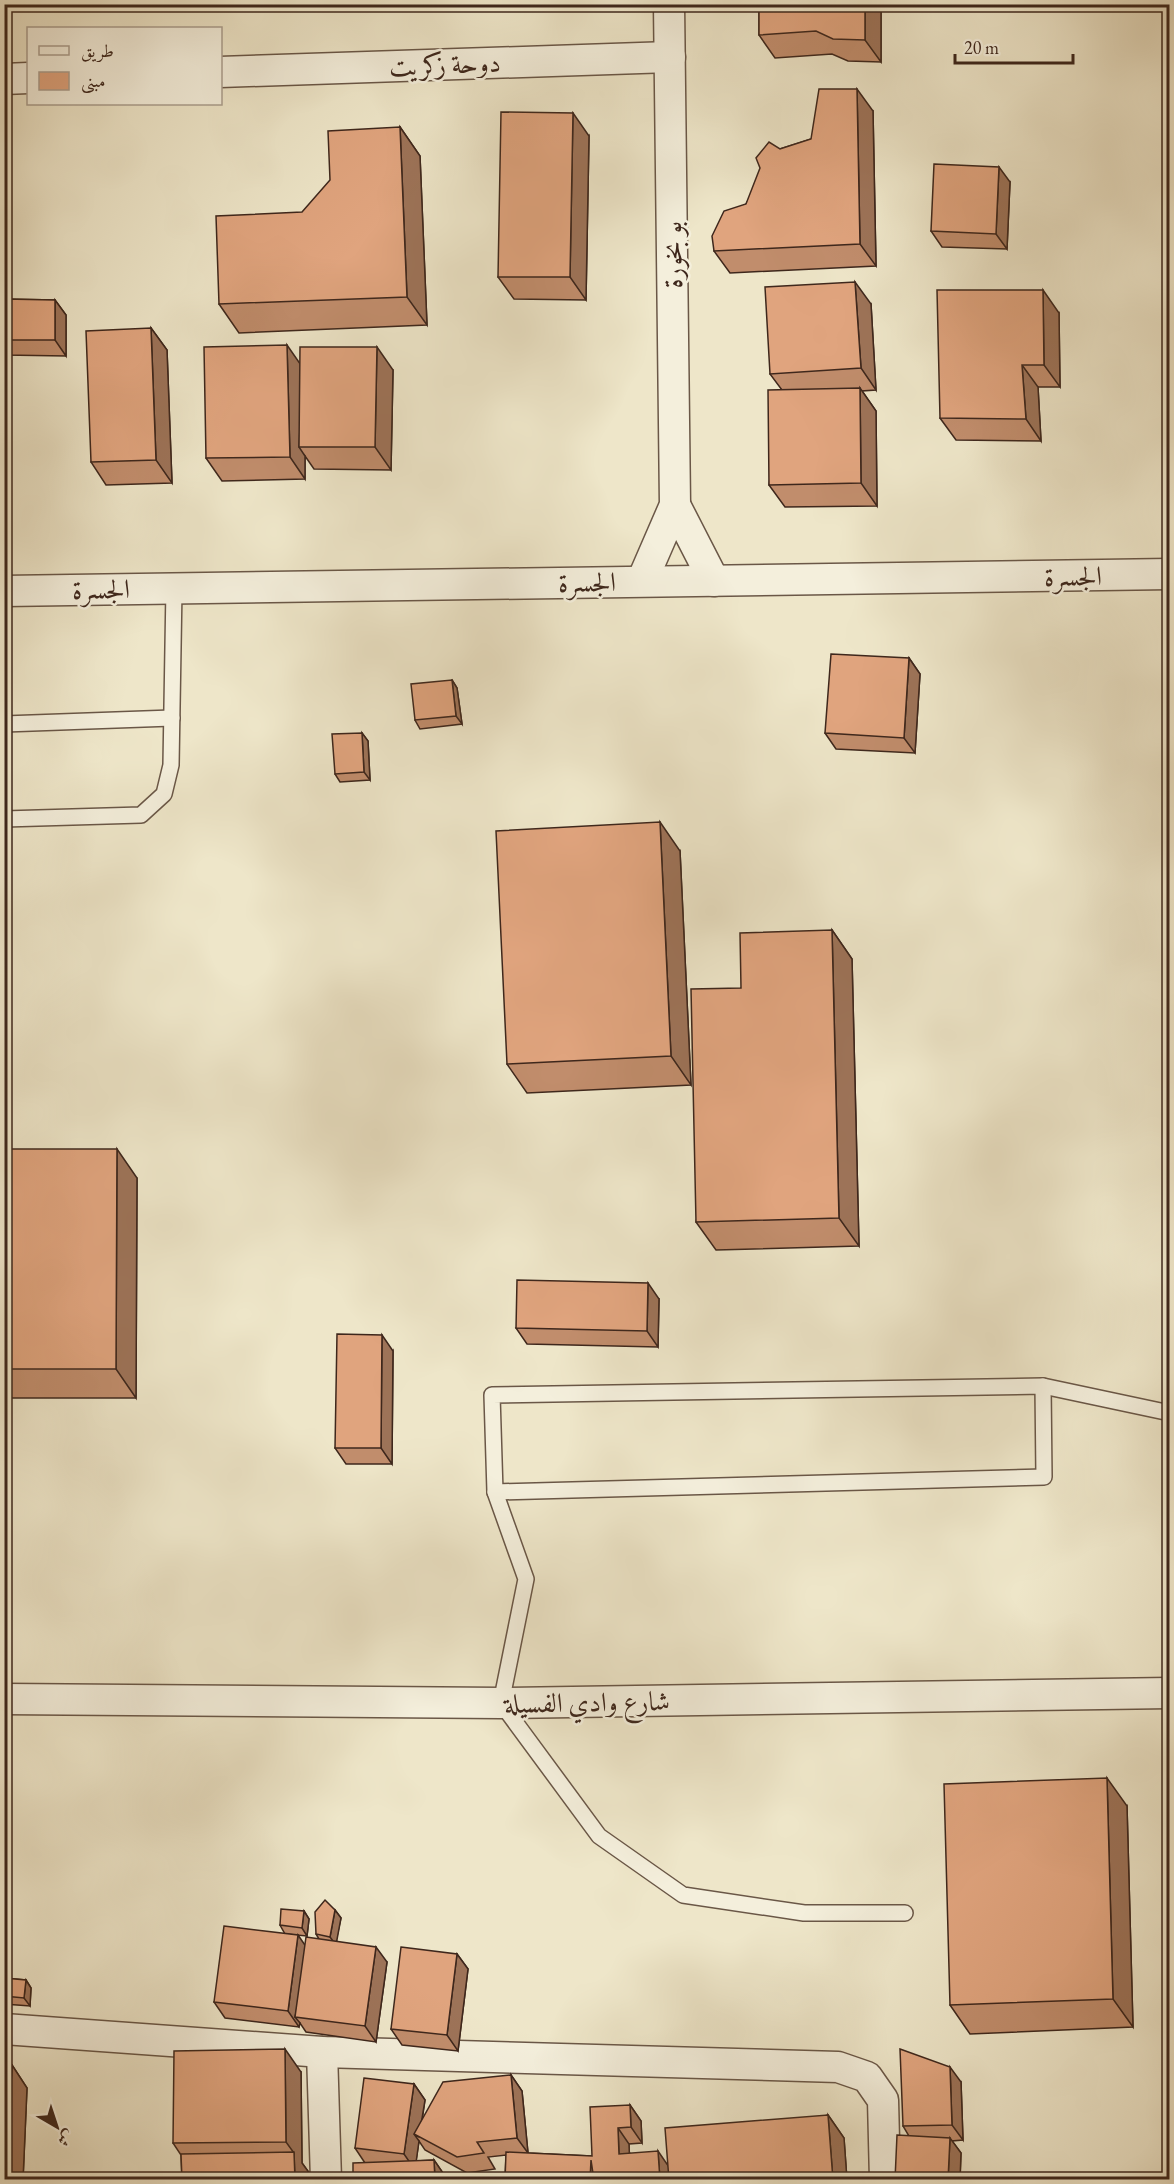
<svg xmlns="http://www.w3.org/2000/svg" width="1174" height="2184" viewBox="0 0 1174 2184" font-family="'EB Garamond',Amiri,serif">
<style>
.lines{fill:none;stroke-linecap:round;stroke-linejoin:round}
.lane-casing{stroke:#6a5747;stroke-width:18}
.street-casing{stroke:#6a5747;stroke-width:33}
.lane{stroke:#f4efdc;stroke-width:15}
.street{stroke:#f4efdc;stroke-width:30}
.wall{fill:#c18d6c;stroke:#3e271c;stroke-width:1.5}
.shaded-wall{fill:#9d7358;stroke:#3e271c;stroke-width:1.5}
.building{fill:#e0a47e;stroke:#3e271c;stroke-width:1.5}
.labels{text-anchor:middle;dominant-baseline:central;stroke-width:5;stroke-linejoin:round;paint-order:stroke}
.street-label{font-size:27px;fill:#3e271c;stroke:#f4efdc}
</style>
<rect width="100%" height="100%" fill="#eee6c9"/>
<filter id="stains"><feTurbulence type="fractalNoise" baseFrequency=".00333" numOctaves="4"/><feColorMatrix values="0 0 0 0 .2 0 0 0 0 .09 0 0 0 0 .02 0 0 0 .5 -.17"/></filter>
<radialGradient id="worn" r=".72"><stop offset=".6" stop-color="#630" stop-opacity="0"/><stop offset="1" stop-color="#630" stop-opacity=".3"/></radialGradient>
<g class="lines">
<defs>
<g id="lane">
<path d="M4 724 172 718"/>
<path d="M4 819 141 815 164 794 171 765 174 588"/>
<path d="M495 1492 1044 1477 1043 1386"/>
<path d="M905 1913H804L683 1895 599 1836 501 1703 526 1579 495 1492 492 1395 1043 1386 1170 1413"/>
</g>
<g id="street">
<path d="M220 72 670 57"/>
<path d="M4 79 28 78"/>
<path d="M675 505 714 581"/>
<path d="M642 581 675 505 669 4"/>
<path d="M4 591 1170 574"/>
<path d="M4 1699 501 1703 1170 1693"/>
<path d="M4 2029 322 2052 838 2067 867 2077 883 2100 885 2180"/>
<path d="M322 2052 326 2180"/>
</g>
</defs>
<use href="#lane" class="lane-casing"/>
<use href="#street" class="street-casing"/>
<use href="#lane" class="lane"/>
<use href="#street" class="street"/>
</g>
<g class="wall">
<path d="M756 4H881V62L848 61 832 54 775 58 759 35V9Z"/>
<path d="M873 111 876 266 730 273 714 251 746 204 780 149 811 139Z"/>
<path d="M400 127 420 156 427 325 239 333 219 304Z"/>
<path d="M589 136 586 300 514 299 498 277Z"/>
<path d="M1010 182 1007 249 942 247 931 231Z"/>
<path d="M4 299 55 300 66 315V356L4 355Z"/>
<path d="M871 304 876 390 862 391 876 411 877 506 785 507 769 485 782 390 770 374Z"/>
<path d="M1059 313 1060 387H1038L1041 441 956 440 940 418Z"/>
<path d="M151 328 167 350 172 483 106 485 91 462Z"/>
<path d="M300 363 393 370 391 470 314 469 305 456V479L222 481 206 458Z"/>
<path d="M909 658 920 674 915 753 836 749 825 733Z"/>
<path d="M452 680 457 688 462 724 420 729 415 720Z"/>
<path d="M362 733 368 741 370 780 340 782 335 774Z"/>
<path d="M680 851 691 1085 527 1093 507 1064Z"/>
<path d="M832 930 852 959 859 1246 716 1250 696 1222 741 988Z"/>
<path d="M4 1149 137 1178 136 1398H4Z"/>
<path d="M659 1299 658 1347 527 1344 516 1328Z"/>
<path d="M393 1351 392 1464H346L335 1448Z"/>
<path d="M1127 1806 1133 2027 970 2034 950 2005Z"/>
<path d="M335 1910 341 1918 336 1941 387 1962 376 2042 306 2032 300 2023 299 2027 225 2018 214 2002 305 1945 319 1939 316 1934Z"/>
<path d="M304 1911 309 1919 307 1936 285 1934 280 1925Z"/>
<path d="M457 1954 468 1969 458 2051 402 2045 391 2029Z"/>
<path d="M4 1978 26 1980 31 1988 30 2006 4 2004Z"/>
<path d="M4 2065H12L27 2088 23 2180H4Z"/>
<path d="M301 2072 302 2163 310 2174V2180H182L181 2155 173 2143Z"/>
<path d="M511 2075 522 2091 528 2153 592 2156 630 2105 641 2121 642 2143 629 2144V2153L668 2166 828 2115 844 2138 847 2180H505L506 2155 488 2157 495 2169 467 2173 425 2150 419 2141 416 2161 434 2160 445 2176 365 2163 355 2148 414 2084 425 2100 422 2121Z"/>
<path d="M961 2082 963 2140 952 2141 961 2153 960 2180H895L909 2136 903 2126Z"/>
</g>
<g class="shaded-wall">
<path d="M865 4H881V62L865 40Z"/>
<path d="M857 89 873 111 876 266 860 244Z"/>
<path d="M573 113 589 136 586 300 570 277Z"/>
<path d="M400 127 420 156 427 325 407 297Z"/>
<path d="M999 167 1010 182 1007 249 996 234Z"/>
<path d="M855 282 871 304 876 390 861 368Z"/>
<path d="M1043 290 1059 313 1060 387 1044 365Z"/>
<path d="M55 300 66 315V356L55 340Z"/>
<path d="M151 328 167 350 172 483 156 460Z"/>
<path d="M287 345 303 368 299 447 305 456V479L290 457Z"/>
<path d="M377 347 393 370 391 470 375 447Z"/>
<path d="M1022 365 1038 387 1041 441 1026 419Z"/>
<path d="M860 388 876 411 877 506 861 483Z"/>
<path d="M909 658 920 674 915 753 904 738Z"/>
<path d="M452 680 457 688 462 724 456 716Z"/>
<path d="M362 733 368 741 370 780 364 772Z"/>
<path d="M660 822 680 851 691 1085 671 1056Z"/>
<path d="M832 930 852 959 859 1246 839 1218Z"/>
<path d="M117 1149 137 1178 136 1398 116 1369Z"/>
<path d="M648 1283 659 1299 658 1347 647 1331Z"/>
<path d="M382 1335 393 1351 392 1464 381 1448Z"/>
<path d="M1107 1778 1127 1806 1133 2027 1113 1999Z"/>
<path d="M335 1910 341 1918 336 1945 330 1937Z"/>
<path d="M304 1911 309 1919 307 1936 302 1928Z"/>
<path d="M298 1935 309 1951 295 2017 300 2023 299 2027 288 2011Z"/>
<path d="M376 1947 387 1962 376 2042 365 2026Z"/>
<path d="M457 1954 468 1969 458 2051 447 2035Z"/>
<path d="M26 1980 31 1988 30 2006 24 1998Z"/>
<path d="M285 2049 301 2072 302 2163 310 2174V2180H295L294 2153 286 2142Z"/>
<path d="M12 2065 27 2088 23 2180H17L7 2165Z"/>
<path d="M950 2067 961 2082 963 2140 952 2125Z"/>
<path d="M511 2075 522 2091 528 2153 517 2138Z"/>
<path d="M414 2084 425 2100 419 2137 414 2134 419 2141 415 2170 404 2154Z"/>
<path d="M630 2105 641 2121 642 2143 631 2127Z"/>
<path d="M828 2115 844 2138 847 2180H833Z"/>
<path d="M618 2128 629 2144 630 2169 619 2154Z"/>
<path d="M950 2138 961 2153 960 2180H948Z"/>
<path d="M658 2151 669 2167 670 2180H660Z"/>
<path d="M434 2160 445 2176V2180H435Z"/>
<path d="M591 2160 602 2180H590Z"/>
</g>
<g class="building">
<path d="M759 4H865V40L833 39 816 31 759 35Z"/>
<path d="M819 89H857L860 244 714 251 712 236 724 211 746 204 760 168 756 158 769 142 780 149 811 139Z"/>
<path d="M501 112 573 113 570 277H498Z"/>
<path d="M400 127 407 297 219 304 216 216 302 212 330 180 328 131Z"/>
<path d="M934 164 999 167 996 234 931 231Z"/>
<path d="M855 282 861 368 770 374 765 287Z"/>
<path d="M937 290H1043L1044 365H1022L1026 419 940 418Z"/>
<path d="M4 299 55 300V340H4Z"/>
<path d="M151 328 156 460 91 462 86 331Z"/>
<path d="M287 345 290 457 206 458 204 347Z"/>
<path d="M300 347H377L375 447H299Z"/>
<path d="M860 388 861 483 769 485 768 390Z"/>
<path d="M831 654 909 658 904 738 825 733Z"/>
<path d="M452 680 456 716 415 720 411 684Z"/>
<path d="M362 733 364 772 335 774 332 734Z"/>
<path d="M660 822 671 1056 507 1064 496 831Z"/>
<path d="M832 930 839 1218 696 1222 691 989 741 988 740 933Z"/>
<path d="M4 1149H117L116 1369H4Z"/>
<path d="M517 1280 648 1283 647 1331 516 1328Z"/>
<path d="M337 1334 382 1335 381 1448H335Z"/>
<path d="M1107 1778 1113 1999 950 2005 944 1784Z"/>
<path d="M325 1900 335 1910 330 1937 316 1934 315 1912Z"/>
<path d="M281 1909 304 1911 302 1928 280 1925Z"/>
<path d="M224 1926 298 1935 288 2011 214 2002Z"/>
<path d="M306 1937 376 1947 365 2026 295 2017Z"/>
<path d="M401 1947 457 1954 447 2035 391 2029Z"/>
<path d="M4 1978 26 1980 24 1998 4 1996Z"/>
<path d="M285 2049 286 2142 173 2143 174 2051Z"/>
<path d="M900 2049 950 2067 952 2125 903 2126Z"/>
<path d="M4 2065H12L7 2165H4Z"/>
<path d="M511 2075 517 2138 477 2142 484 2153 457 2157 414 2134 443 2082Z"/>
<path d="M364 2078 414 2084 404 2154 355 2148Z"/>
<path d="M630 2105 631 2127 618 2128 619 2154 658 2151 660 2180H594L591 2160 590 2180H505L506 2152 592 2156 590 2107Z"/>
<path d="M828 2115 833 2180H669L665 2128Z"/>
<path d="M897 2135 950 2138 948 2180H895Z"/>
<path d="M294 2152 295 2180H182L181 2154Z"/>
<path d="M434 2160 435 2180H353V2163Z"/>
</g>
<g class="labels">
<g class="street-label">
<text transform="translate(445 64) rotate(-2)">دوحة زكريت</text>
<text transform="translate(672 255) rotate(-91)">بو بخورة</text>
<text transform="translate(1073 576) rotate(-1)">الجسرة</text>
<text transform="translate(587 582) rotate(-1)">الجسرة</text>
<text transform="translate(101 589) rotate(-1)">الجسرة</text>
<text transform="translate(587 1702) rotate(-1)">شارع وادي الفسيلة</text>
</g>
</g>
<rect width="1174" height="2184" fill="none" stroke="#eee6c9" stroke-width="24"/>
<rect x="6" y="6" width="1162" height="2172" fill="none" stroke="#3e271c" stroke-width="3"/>
<rect x="12" y="12" width="1150" height="2160" fill="none" stroke="#3e271c" stroke-width="1.5"/>
<rect x="27" y="27" width="195" height="78" fill="#f4efdc" stroke="#ab9f8f" stroke-width="1.5"/>
<rect x="39" y="46" width="30" height="9" fill="#f4efdc" stroke="#ab9f8f" stroke-width="1.5"/>
<text x="81" y="57" font-size="18" fill="#3e271c">طريق</text>
<rect x="39" y="72" width="30" height="18" fill="#e0a47e" stroke="#ab9f8f" stroke-width="1.5"/>
<text x="81" y="87" font-size="18" fill="#3e271c">مبنى</text>
<g transform="translate(57 2127) rotate(141)" stroke="#f4efdc" stroke-width="4.5" paint-order="stroke">
<path d="M0-4.5L10 22L0 15L-10 22Z" fill="#3e271c"/>
<text y="-9" font-size="16" font-weight="bold" text-anchor="middle" fill="#3e271c">ش</text>
</g>
<path d="M955 54v9h118v-9" fill="none" stroke="#3e271c" stroke-width="3"/>
<text x="964" y="54" font-size="18" fill="#3e271c" stroke="#f4efdc" stroke-width="4.5" paint-order="stroke">20 m</text>
<rect width="100%" height="100%" filter="url(#stains)"/>
<rect width="100%" height="100%" fill="url(#worn)"/>
</svg>
